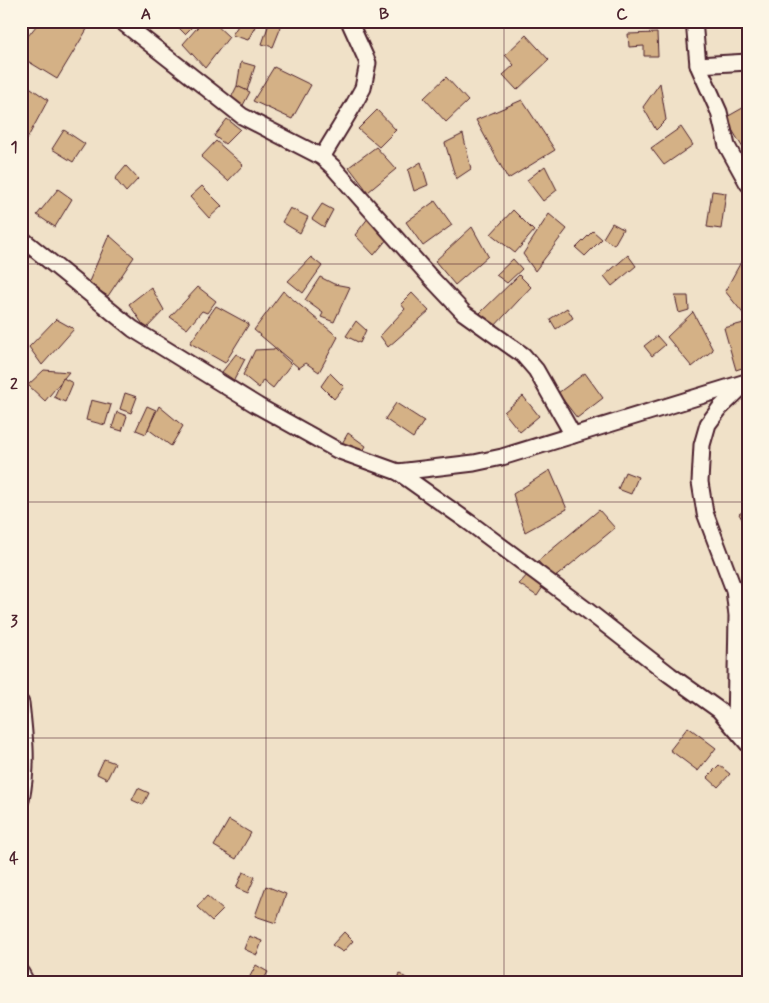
<svg xmlns="http://www.w3.org/2000/svg" width="769" height="1003" viewBox="0 0 769 1003" font-family="Mynerve,sans-serif">
<style>
.building{fill:#d4b186;stroke:#4a1f2b}
.lines{fill:none;stroke-linecap:round;stroke-linejoin:round}
.street-casing{stroke:#4a1f2b;stroke-width:19}
.street{stroke:#fcf5e5;stroke-width:15}
.grid{fill:none;stroke:#4a1f2b;stroke-width:1;stroke-opacity:0.55}
.neatline{fill:none;stroke:#4a1f2b;stroke-width:2}
.grid-label{font-size:16px;text-anchor:middle;font-weight:bold;fill:#4a1f2b}
</style>
<rect width="100%" height="100%" fill="#f0e1c8"/>
<filter id="ink" filterUnits="userSpaceOnUse"><feTurbulence type="fractalNoise" baseFrequency=".02" numOctaves="2"/><feDisplacementMap in="SourceGraphic" scale="10" xChannelSelector="R" yChannelSelector="G"/><feConvolveMatrix kernelMatrix="1 2 1 2 8 2 1 2 1" color-interpolation-filters="sRGB"/></filter>
<g filter="url(#ink)">
<g class="building">
<path d="M40 21H92L57 79 21 57V45Z"/>
<path d="M172 21H198L185 34Z"/>
<path d="M203 21H212L229 37 205 68 183 44Z"/>
<path d="M241 21H258L248 40 232 35Z"/>
<path d="M270 21 281 27 273 47 262 44Z"/>
<path d="M644 21H668L669 26 645 28Z"/>
<path d="M657 33 658 56H644V46L629 47 628 34Z"/>
<path d="M526 35 549 60 517 90 503 75 514 65 505 55Z"/>
<path d="M241 62 255 66 247 91 237 86Z"/>
<path d="M274 67 311 85 292 119 253 101Z"/>
<path d="M446 77 468 101 446 122 424 98Z"/>
<path d="M21 81 48 100 21 150Z"/>
<path d="M660 83 666 120 656 130 643 107Z"/>
<path d="M237 86 250 92 241 109 229 102Z"/>
<path d="M522 100 555 150 508 179 476 120Z"/>
<path d="M748 105V145L743 148 725 118Z"/>
<path d="M377 110 396 130 379 147 358 129Z"/>
<path d="M227 119 240 129 225 144 214 136Z"/>
<path d="M681 127 693 145 664 165 651 148Z"/>
<path d="M64 130 85 144 73 162 52 149Z"/>
<path d="M463 134 471 169 456 179 445 143Z"/>
<path d="M216 141 243 165 228 181 201 157Z"/>
<path d="M376 147 396 169 368 192 349 167Z"/>
<path d="M421 162 428 185 414 191 408 170Z"/>
<path d="M126 166 138 179 126 192 115 179Z"/>
<path d="M545 166 557 190 543 201 527 180Z"/>
<path d="M202 186 222 206 209 218 190 197Z"/>
<path d="M58 189 72 199 55 227 37 215Z"/>
<path d="M712 191 726 193 721 229 707 227Z"/>
<path d="M435 201 452 225 423 246 406 222Z"/>
<path d="M322 204 333 210 324 227 312 219Z"/>
<path d="M290 208 308 217 300 233 282 222Z"/>
<path d="M513 210 534 231 515 253 491 234Z"/>
<path d="M549 214 567 229 535 271 523 254Z"/>
<path d="M369 217 388 238 374 255 355 235Z"/>
<path d="M612 223 623 229 614 245 603 238Z"/>
<path d="M472 227 488 256 455 285 435 261Z"/>
<path d="M593 231 602 239 585 256 576 248Z"/>
<path d="M109 235 134 257 108 296 88 284Z"/>
<path d="M628 255 636 266 612 286 604 276Z"/>
<path d="M311 257 322 266 303 293 288 281Z"/>
<path d="M513 259 522 269 507 283 496 275Z"/>
<path d="M741 262 748 266V313L746 317 725 291Z"/>
<path d="M519 275 531 287 493 328 480 313Z"/>
<path d="M320 277 334 284 350 287 334 322 321 317 323 313 305 300Z"/>
<path d="M151 287 164 310 146 329 129 304Z"/>
<path d="M198 287 216 301 207 313 202 311 187 329 170 317Z"/>
<path d="M283 291 338 337 319 372 306 363 299 368 254 330Z"/>
<path d="M412 293 429 311 388 347 380 336 405 309 401 304Z"/>
<path d="M675 296H688L689 310 679 313Z"/>
<path d="M216 306 249 324 225 363 190 343Z"/>
<path d="M567 308 573 318 556 329 550 319Z"/>
<path d="M693 312 713 350 692 367 667 337Z"/>
<path d="M56 319 74 329 42 365 29 347Z"/>
<path d="M356 321 366 330 360 343 346 336Z"/>
<path d="M748 322V366L736 370 724 328Z"/>
<path d="M657 336 665 345 652 356 644 346Z"/>
<path d="M275 349 291 364 273 388 263 380 259 388 243 375 255 350Z"/>
<path d="M236 354 245 359 234 380 222 372Z"/>
<path d="M44 370 69 372 45 401 28 385Z"/>
<path d="M330 373 344 387 334 399 321 386Z"/>
<path d="M585 373 603 398 577 418 558 393Z"/>
<path d="M63 378 73 383 65 402 54 397Z"/>
<path d="M125 393 137 397 131 413 120 409Z"/>
<path d="M523 396 539 416 520 432 504 412Z"/>
<path d="M91 400 111 405 105 425 86 420Z"/>
<path d="M396 403 424 421 413 438 385 419Z"/>
<path d="M147 406 156 410 146 434 136 430Z"/>
<path d="M159 406 183 426 171 446 148 429Z"/>
<path d="M117 412 127 416 122 431 112 428Z"/>
<path d="M348 433 366 446 360 456 340 447Z"/>
<path d="M550 470 567 509 525 532 513 494Z"/>
<path d="M625 472 638 477 631 494 618 489Z"/>
<path d="M748 508V529L739 514Z"/>
<path d="M599 510 615 528 553 579 538 561Z"/>
<path d="M530 572 545 584 537 596 519 584Z"/>
<path d="M688 727 716 748 698 771 670 750Z"/>
<path d="M104 759 115 763 107 779 97 774Z"/>
<path d="M719 765 730 774 718 787 707 777Z"/>
<path d="M138 788 149 793 143 805 132 800Z"/>
<path d="M229 820 251 833 236 859 214 846Z"/>
<path d="M243 872 255 877 248 893 236 888Z"/>
<path d="M266 886 286 894 276 923 255 916Z"/>
<path d="M207 896 223 910 212 921 197 907Z"/>
<path d="M344 932 353 941 343 952 332 945Z"/>
<path d="M249 936 262 941 257 955 244 949Z"/>
<path d="M256 965 268 972 262 982H247Z"/>
<path d="M400 974 412 982H395Z"/>
</g>
<g class="lines">
<defs>
<g id="street">
<path d="M121 21 242 116 322 157 333 167 431 278 464 313 523 355 536 370 573 435"/>
<path d="M694 21 698 65 719 112 727 146 748 184"/>
<path d="M698 65 748 62"/>
<path d="M322 157 353 106 363 88 368 63 349 21"/>
<path d="M21 238 133 329 258 406 337 450 398 472 470 523 588 611 670 675 719 710 748 744"/>
<path d="M398 472 474 463 502 457 746 382"/>
<path d="M21 703C25 739 28 765 21 800"/>
<path d="M735 727 737 616 734 590 705 513 700 482 702 445 708 424 720 408 748 381"/>
<path d="M21 973 26 982"/>
</g>
</defs>
<use href="#street" class="street-casing"/>
<use href="#street" class="street"/>
</g>
</g>
<path class="grid" d="M266 21V982M504 21V982M21 264H748M21 502H748M21 738H748"/>
<rect width="769" height="1003" fill="none" stroke="#fcf5e5" stroke-width="55"/>
<rect x="28" y="28" width="714" height="948" class="neatline"/>
<g class="grid-label">
<text x="146" y="19">A</text>
<text x="384" y="19">B</text>
<text x="622" y="19">C</text>
<text x="14" y="152">1</text>
<text x="14" y="389">2</text>
<text x="14" y="626">3</text>
<text x="14" y="863">4</text>
</g>
</svg>
